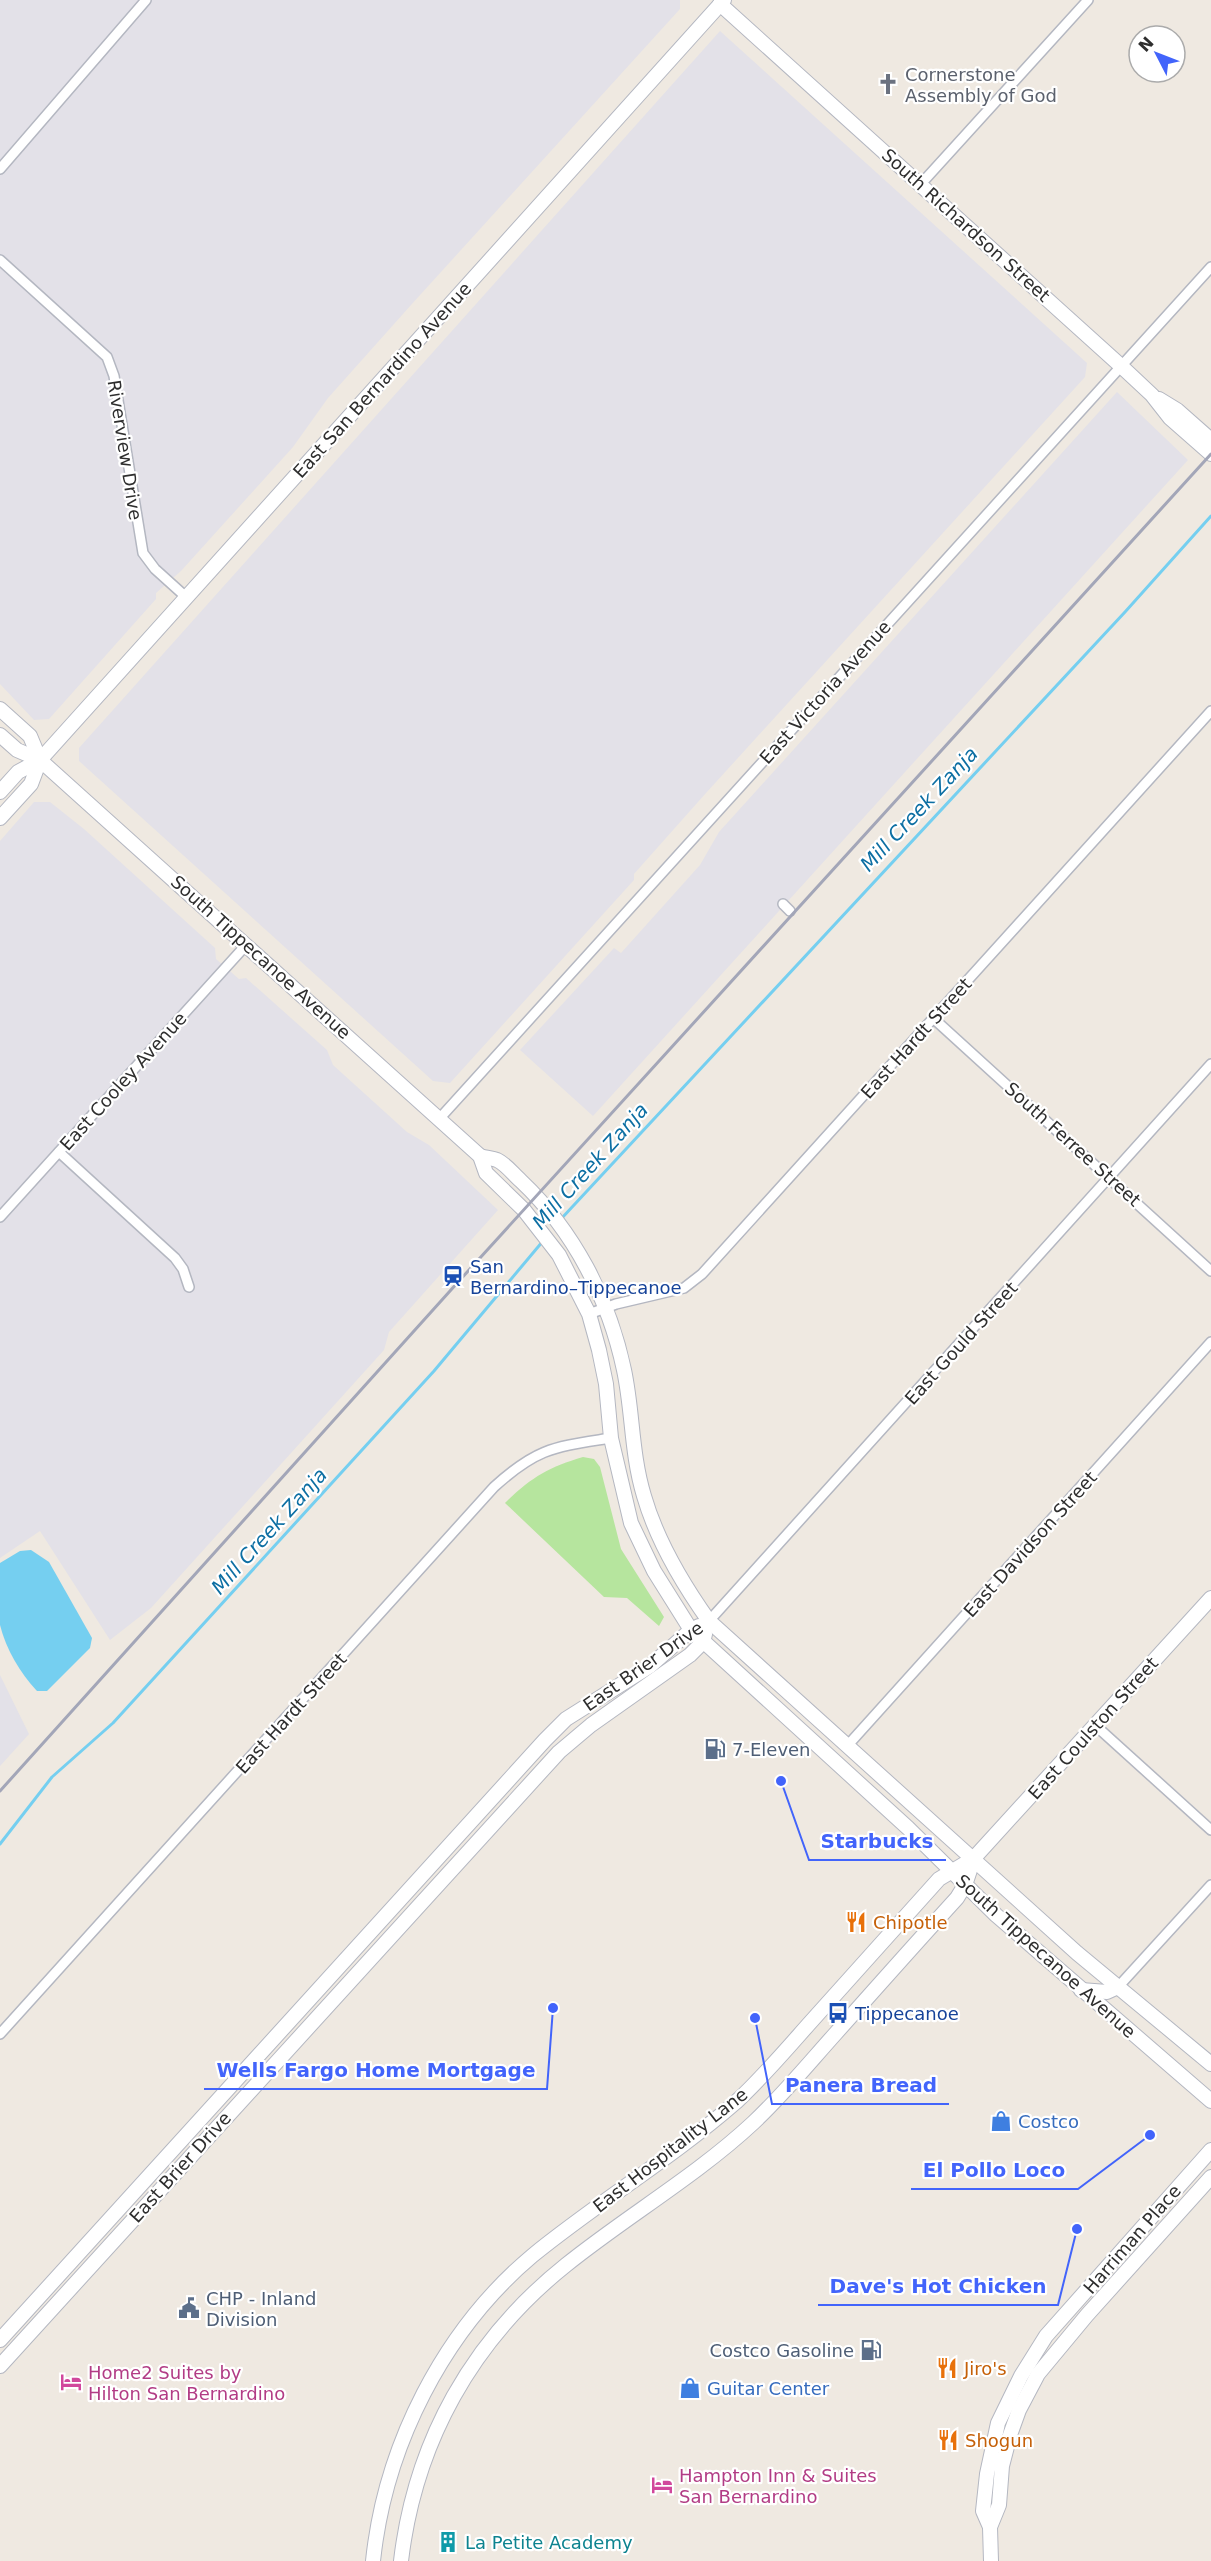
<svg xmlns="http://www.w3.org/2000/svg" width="1211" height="2561" viewBox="0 0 1211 2561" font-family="'DejaVu Sans',sans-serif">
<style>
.industrial{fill:#e3e1e8}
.green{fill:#b6e59e}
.water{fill:#75cff0}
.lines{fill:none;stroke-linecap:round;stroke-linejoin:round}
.stream{stroke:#75cff0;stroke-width:3}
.street-casing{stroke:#b4b7c1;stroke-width:12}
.secondary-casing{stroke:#b4b7c1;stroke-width:16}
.street{stroke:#fff;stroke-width:9}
.secondary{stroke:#fff;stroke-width:14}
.rail{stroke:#a3a6b8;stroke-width:3}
.labels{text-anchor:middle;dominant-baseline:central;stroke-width:4.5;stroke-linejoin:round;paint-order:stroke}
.worship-label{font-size:18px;fill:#5b616d;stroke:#fff;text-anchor:start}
.street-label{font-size:18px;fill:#2e2e2e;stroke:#fff}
.transit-label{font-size:18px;fill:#164399;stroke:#fff;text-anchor:start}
.service-label{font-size:18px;fill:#4e5e75;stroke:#fff;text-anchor:start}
.food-label{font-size:18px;fill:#c56008;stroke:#fff;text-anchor:start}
.shop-label{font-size:18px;fill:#366cbe;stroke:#fff;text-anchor:start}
.hotel-label{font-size:18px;fill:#b23c85;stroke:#fff;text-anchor:start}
.culture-label{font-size:18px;fill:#0d838f;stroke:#fff;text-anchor:start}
.water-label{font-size:20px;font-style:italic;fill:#0d6fa3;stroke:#fff}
.leader{fill:none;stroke:#4264fb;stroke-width:2}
.callout-dot{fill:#4264fb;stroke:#fff;stroke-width:2}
.callout-label{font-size:20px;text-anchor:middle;font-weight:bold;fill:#4264fb;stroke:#fff;stroke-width:4.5;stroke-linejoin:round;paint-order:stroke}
</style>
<rect width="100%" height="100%" fill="#efe9e1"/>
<g class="industrial">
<path d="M0 0H680V9L411 305 328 398 293 447 181 571 156 593V599L49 719 34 720 0 684Z"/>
<path d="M720 31 1087 363 1085 377 706 793 634 874V880L450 1083 433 1081 79 761V748Z"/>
<path d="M1117 392 1188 460 593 1116 520 1050 614 948 621 953 700 865 719 832Z"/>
<path d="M34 802H50L84 829 215 948 216 959 239 979 246 978 327 1050 333 1065 407 1132 429 1145 498 1210 389 1332 384 1350 151 1608 110 1640 40 1531 0 1558V841Z"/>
<path d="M0 1675 29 1734 0 1766Z"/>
</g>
<path class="green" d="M583 1457 594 1459 600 1467 621 1549 664 1617 659 1626 627 1598 604 1597 505 1503C530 1478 549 1467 583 1457Z"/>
<path class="water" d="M31 1550 49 1562 92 1638 90 1648 47 1691H37C20 1673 6 1649 0 1625 0 1606 0 1582 0 1563L20 1551Z"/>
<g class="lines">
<g class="stream">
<path d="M561 1219 1125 612 1211 516"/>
<path d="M0 1844 52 1777 113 1723 434 1371 543 1241"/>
</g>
<defs>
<g id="street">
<path d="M0 169 146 0"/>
<path d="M920 185 1088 0"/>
<path d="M0 260 107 357 114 376 143 553 155 569 186 597"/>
<path d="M783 904 790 911"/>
<path d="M933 1018 1211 1271"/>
<path d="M440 1118 1211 267"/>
<path d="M59 1152 175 1258 183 1269 189 1287"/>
<path d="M0 1217 247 944"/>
<path d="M589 1314 616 1304 684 1288 702 1274 1211 711"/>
<path d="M709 1621 1211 1064"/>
<path d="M1096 1726 1211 1830"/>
<path d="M848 1745 1211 1342"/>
<path d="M1118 1987 1211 1885"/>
<path d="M0 2034 494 1487C538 1447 555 1447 611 1438"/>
</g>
<g id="secondary">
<path d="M720 4 1121 366 1152 395 1170 418 1211 454"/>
<path d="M1159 399 1177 410 1211 440"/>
<path d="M0 709 30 736 40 760"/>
<path d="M0 735 17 750 40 760 480 1156 486 1173 524 1210 559 1255 589 1314 599 1350 606 1384 611 1438 631 1523 654 1571 691 1630 908 1828 996 1915 1211 2101"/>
<path d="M0 792 18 772 40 760 724 0"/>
<path d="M0 818 31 784 40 760"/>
<path d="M480 1156C485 1158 492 1158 497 1160 506 1164 514 1175 521 1181 574 1231 609 1299 624 1370 633 1412 631 1453 644 1496 657 1541 682 1583 709 1621L1077 1953 1211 2064"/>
<path d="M1081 1990 1107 1992 1118 1987"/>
<path d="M0 2340 545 1740 566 1719 650 1666 691 1630 699 1626"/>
<path d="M0 2366 559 1752 591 1725 690 1655 703 1642 705 1634"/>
<path d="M990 2527 999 2505 1002 2466 1010 2435 1019 2410 1038 2374 1087 2315 1211 2177"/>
<path d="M373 2561C385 2446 443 2331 532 2256 598 2202 672 2158 736 2102 762 2078 785 2051 808 2025 852 1976 896 1927 939 1879L974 1858 1211 1598"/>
<path d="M401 2561C415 2442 472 2340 566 2265 627 2216 696 2176 753 2123 783 2095 809 2063 836 2033 876 1988 916 1943 957 1898L965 1885 974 1858"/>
<path d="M991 2561 990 2527 983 2511 987 2474 998 2423 1021 2376 1046 2336 1211 2150"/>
</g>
</defs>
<use href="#street" class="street-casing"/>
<use href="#secondary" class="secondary-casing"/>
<use href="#street" class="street"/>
<use href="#secondary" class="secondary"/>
<path class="rail" d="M0 1791 459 1281 1211 454"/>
</g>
<defs>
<symbol id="church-bare" viewBox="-9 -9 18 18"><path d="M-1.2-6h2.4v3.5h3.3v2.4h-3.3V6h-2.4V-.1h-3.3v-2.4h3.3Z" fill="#6b7280" stroke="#fff" stroke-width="2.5" paint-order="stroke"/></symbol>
<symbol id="station-bare" viewBox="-9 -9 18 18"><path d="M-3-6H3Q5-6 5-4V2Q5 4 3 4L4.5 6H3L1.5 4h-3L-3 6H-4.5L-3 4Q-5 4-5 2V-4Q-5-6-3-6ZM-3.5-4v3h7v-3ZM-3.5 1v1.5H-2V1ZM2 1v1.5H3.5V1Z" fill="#1a4fb4" stroke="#fff" stroke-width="2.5" paint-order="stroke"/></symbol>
<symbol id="fuel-bare" viewBox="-9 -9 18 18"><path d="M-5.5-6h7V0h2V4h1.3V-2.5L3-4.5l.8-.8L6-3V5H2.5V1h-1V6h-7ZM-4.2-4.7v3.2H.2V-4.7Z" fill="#5c6f8a" stroke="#fff" stroke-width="2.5" paint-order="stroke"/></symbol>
<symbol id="restaurant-bare" viewBox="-9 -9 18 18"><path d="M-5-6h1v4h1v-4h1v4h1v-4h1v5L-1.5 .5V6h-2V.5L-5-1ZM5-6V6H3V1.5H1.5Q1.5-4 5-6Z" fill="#e8710a" stroke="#fff" stroke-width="2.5" paint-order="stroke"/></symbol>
<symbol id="bus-bare" viewBox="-9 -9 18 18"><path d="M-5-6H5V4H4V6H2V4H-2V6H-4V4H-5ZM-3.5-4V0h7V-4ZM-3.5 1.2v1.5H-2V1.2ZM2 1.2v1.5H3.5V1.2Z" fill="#1a4fb4" stroke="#fff" stroke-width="2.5" paint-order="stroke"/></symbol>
<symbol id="shop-bare" viewBox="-9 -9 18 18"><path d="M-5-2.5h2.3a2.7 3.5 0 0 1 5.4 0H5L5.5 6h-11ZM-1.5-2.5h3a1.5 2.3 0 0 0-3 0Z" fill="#3f7fe0" stroke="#fff" stroke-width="2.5" paint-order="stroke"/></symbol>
<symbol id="civic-bare" viewBox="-9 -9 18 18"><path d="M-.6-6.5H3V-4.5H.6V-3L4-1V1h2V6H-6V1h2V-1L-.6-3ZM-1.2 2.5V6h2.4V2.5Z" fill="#5c6f8a" stroke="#fff" stroke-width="2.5" paint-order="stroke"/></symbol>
<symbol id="hotel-bare" viewBox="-9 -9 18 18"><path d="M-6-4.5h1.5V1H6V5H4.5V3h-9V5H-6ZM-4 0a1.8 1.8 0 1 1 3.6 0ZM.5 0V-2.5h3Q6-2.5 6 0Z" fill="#d1479c" stroke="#fff" stroke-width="2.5" paint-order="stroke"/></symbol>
<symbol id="building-bare" viewBox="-9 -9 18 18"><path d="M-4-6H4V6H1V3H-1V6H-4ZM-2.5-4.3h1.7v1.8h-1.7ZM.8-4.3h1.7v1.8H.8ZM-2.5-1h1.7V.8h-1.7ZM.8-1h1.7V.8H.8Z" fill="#0f9aa8" stroke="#fff" stroke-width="2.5" paint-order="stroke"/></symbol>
</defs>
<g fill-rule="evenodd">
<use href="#church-bare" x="873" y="69" width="30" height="30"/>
<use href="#station-bare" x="438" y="1261" width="30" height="30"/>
<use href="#fuel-bare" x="700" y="1734" width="30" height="30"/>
<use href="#restaurant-bare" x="841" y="1907" width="30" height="30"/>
<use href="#bus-bare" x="823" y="1998" width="30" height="30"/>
<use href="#shop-bare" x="986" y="2106" width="30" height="30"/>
<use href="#civic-bare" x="174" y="2293" width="30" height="30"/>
<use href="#fuel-bare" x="856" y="2335" width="30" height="30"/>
<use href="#restaurant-bare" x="932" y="2353" width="30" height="30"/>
<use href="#hotel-bare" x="56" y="2367" width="30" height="30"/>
<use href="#shop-bare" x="675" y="2373" width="30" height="30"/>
<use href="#restaurant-bare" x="933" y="2425" width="30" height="30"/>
<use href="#hotel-bare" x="647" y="2470" width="30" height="30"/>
<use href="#building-bare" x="433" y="2527" width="30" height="30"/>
</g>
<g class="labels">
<g class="worship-label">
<text x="905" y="74">Cornerstone<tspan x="905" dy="21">Assembly of God</tspan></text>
</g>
<g class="street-label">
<text transform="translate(966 225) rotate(42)">South Richardson Street</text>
<text transform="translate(382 380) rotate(-48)">East San Bernardino Avenue</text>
<text transform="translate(125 450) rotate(81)">Riverview Drive</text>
<text transform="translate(825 692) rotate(-48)">East Victoria Avenue</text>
<text transform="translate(261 957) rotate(42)">South Tippecanoe Avenue</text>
<text transform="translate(916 1038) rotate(-48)">East Hardt Street</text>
<text transform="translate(123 1081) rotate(-48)">East Cooley Avenue</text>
<text transform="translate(1073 1144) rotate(42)">South Ferree Street</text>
<text transform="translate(961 1343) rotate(-48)">East Gould Street</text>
<text transform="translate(1030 1544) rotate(-48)">East Davidson Street</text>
<text transform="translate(643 1666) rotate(-35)">East Brier Drive</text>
<text transform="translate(291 1713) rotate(-48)">East Hardt Street</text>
<text transform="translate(1093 1728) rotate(-48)">East Coulston Street</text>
<text transform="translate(1046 1956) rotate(42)">South Tippecanoe Avenue</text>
<text transform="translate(670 2150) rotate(-38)">East Hospitality Lane</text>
<text transform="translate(180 2167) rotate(-48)">East Brier Drive</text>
<text transform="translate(1132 2239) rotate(-49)">Harriman Place</text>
</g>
<g class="transit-label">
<text x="470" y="1266">San<tspan x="470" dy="21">Bernardino–Tippecanoe</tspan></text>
<text x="855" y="2013">Tippecanoe</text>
</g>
<g class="service-label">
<text x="732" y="1749">7-Eleven</text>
<text x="206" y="2298">CHP - Inland<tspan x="206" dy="21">Division</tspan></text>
<text x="854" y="2350" text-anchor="end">Costco Gasoline</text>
</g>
<g class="food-label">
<text x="873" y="1922">Chipotle</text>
<text x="964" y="2368">Jiro's</text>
<text x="965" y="2440">Shogun</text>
</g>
<g class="shop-label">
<text x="1018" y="2121">Costco</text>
<text x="707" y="2388">Guitar Center</text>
</g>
<g class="hotel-label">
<text x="88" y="2372">Home2 Suites by<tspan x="88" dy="21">Hilton San Bernardino</tspan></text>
<text x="679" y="2475">Hampton Inn &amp; Suites<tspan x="679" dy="21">San Bernardino</tspan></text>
</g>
<g class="culture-label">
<text x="465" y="2542">La Petite Academy</text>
</g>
<g class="water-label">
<text transform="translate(919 809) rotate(-47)">Mill Creek Zanja</text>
<text transform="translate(590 1166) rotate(-48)">Mill Creek Zanja</text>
<text transform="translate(269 1531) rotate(-48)">Mill Creek Zanja</text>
</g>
</g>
<path class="leader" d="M781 1781L809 1860H946M553 2008L547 2089H204M755 2018L772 2104H949M1150 2135L1078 2189H911M1077 2229L1058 2305H818"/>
<g class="callout-dot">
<circle cx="781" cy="1781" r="6"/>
<circle cx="553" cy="2008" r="6"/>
<circle cx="755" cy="2018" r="6"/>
<circle cx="1150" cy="2135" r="6"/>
<circle cx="1077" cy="2229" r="6"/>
</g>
<g class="callout-label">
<text x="877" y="1848">Starbucks</text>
<text x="376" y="2077">Wells Fargo Home Mortgage</text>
<text x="861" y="2092">Panera Bread</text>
<text x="994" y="2177">El Pollo Loco</text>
<text x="938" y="2293">Dave's Hot Chicken</text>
</g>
<g transform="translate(1157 54) rotate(312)"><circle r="28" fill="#ffffff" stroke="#ababab" stroke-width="1.5"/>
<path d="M0-4.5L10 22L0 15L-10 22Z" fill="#4264fb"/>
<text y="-9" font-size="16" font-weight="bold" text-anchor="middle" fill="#2e2e2e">N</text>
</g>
</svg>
